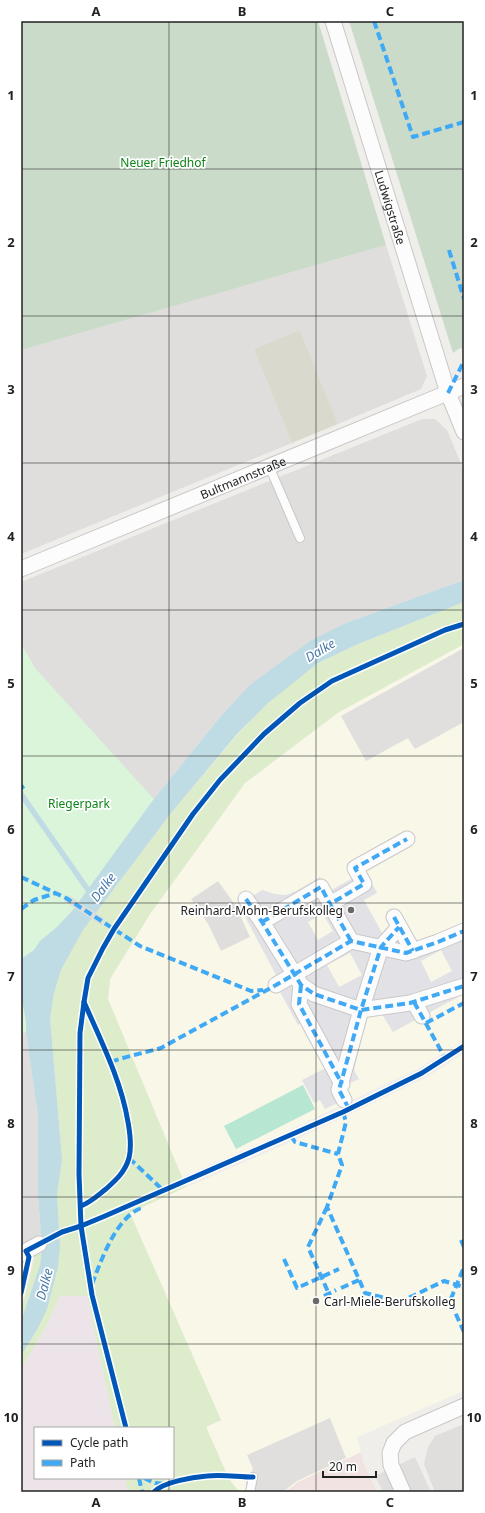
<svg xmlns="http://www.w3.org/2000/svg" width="485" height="1513" viewBox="0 0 485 1513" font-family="'Noto Sans',sans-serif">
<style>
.residential{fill:#dfdedc}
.commercial{fill:#f1e3e1}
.industrial{fill:#ede4e9}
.education{fill:#f8f7e8;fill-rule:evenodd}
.construction{fill:#d9d9cd}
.grass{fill:#ddeccb}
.cemetery{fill:#cadbca}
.park{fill:#daf5da}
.pitch{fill:#b7e6d2}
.parking{fill:#e0dfde}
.plaza{fill:#e2e1e5;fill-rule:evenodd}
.water{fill:#bfdbe3}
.pier{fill:#dedddd}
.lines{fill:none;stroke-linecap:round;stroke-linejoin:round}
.stream{stroke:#bfdbe3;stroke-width:5.5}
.lane-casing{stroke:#c9c8c7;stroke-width:10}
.street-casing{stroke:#c9c8c7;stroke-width:17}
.lane{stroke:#fdfcfc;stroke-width:8}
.street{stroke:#fdfcfc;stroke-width:15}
.quiet{stroke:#3fa9f5;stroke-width:4;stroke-dasharray:8 4;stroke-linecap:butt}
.cycleway-casing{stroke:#fff;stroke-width:8}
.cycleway{stroke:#0057b8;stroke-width:5}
.grid{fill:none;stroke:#222;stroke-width:1;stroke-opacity:0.55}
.poi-dot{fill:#6a6968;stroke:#fff;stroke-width:1.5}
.labels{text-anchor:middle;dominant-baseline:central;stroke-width:3.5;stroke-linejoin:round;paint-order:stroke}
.park-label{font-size:12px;fill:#0c8416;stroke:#fff}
.street-label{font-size:12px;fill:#222;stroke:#fff}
.poi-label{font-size:12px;fill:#222;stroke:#fff;text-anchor:end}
.water-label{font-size:13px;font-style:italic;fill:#4a7aab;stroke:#fff}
.neatline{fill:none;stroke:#222;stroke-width:1.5}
.grid-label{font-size:13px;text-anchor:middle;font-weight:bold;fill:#222}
</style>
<rect width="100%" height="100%" fill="#f0eeeb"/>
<g class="residential">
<path d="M386 245 427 376 421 389 338 424 300 330 254 349 292 443 21 554V350Z"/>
<path d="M422 419H435L447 430 464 471V580L346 623 221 716 154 799 88 890 21 959V582Z"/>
<path d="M218 881 236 906 250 937 221 951 208 924 191 899Z"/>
<path d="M21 995 38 1115V1196L41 1236 21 1247Z"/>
<path d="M464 1424V1492H435L424 1464 428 1447 435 1436Z"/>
</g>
<path class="commercial" d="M361 1452 363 1462 377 1492H285L298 1482Z"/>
<path class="industrial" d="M60 1296H87L115 1428H35V1478H125L128 1492H21V1369L47 1325Z"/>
<g class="education">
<path d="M464 644V1040L421 1067 288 1131 182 1177 108 999 110 979 150 914 245 783 339 712ZM218 881 236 906 250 937 221 951 208 924 191 899Z"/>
<path d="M464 1053V1391L357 1437 361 1452 298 1482 285 1492H239L229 1479 206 1427 221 1420 129 1212 291 1142 348 1115 427 1077Z"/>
</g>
<path class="construction" d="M300 330 338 424 292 443 254 349Z"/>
<g class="grass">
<path d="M464 602V644L339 712 245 783 150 914 110 979 108 999 186 1187 130 1213 221 1420 206 1427 229 1479 239 1492H128L125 1478H173V1428H115L87 1296H60L47 1325 21 1369V1356L39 1326 60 1246 57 1195 62 1159 50 1018 54 993 61 970 83 930 171 813 238 734 268 702 318 663 358 644Z"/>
<path d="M42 1248 40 1265 21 1321V1307L24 1300 36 1251Z"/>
</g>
<g class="cemetery">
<path d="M21 21H318L386 245 21 350Z"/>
<path d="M349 21H464V350L460 348 453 353Z"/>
</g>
<g class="park">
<path d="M21 643 35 668 154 799 72 911 57 927 40 941 34 950 21 959Z"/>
<path d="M21 995 26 1021V1032L21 1034Z"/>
</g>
<path class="pitch" d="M303 1085 315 1109 236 1149 224 1126Z"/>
<g class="parking">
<path d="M464 648V722L415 749 408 738 366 761 341 716Z"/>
<path d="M330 1418 346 1458 297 1481 283 1492H246V1483L253 1469 247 1455Z"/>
<path d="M415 1457 431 1492H383L375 1476Z"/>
</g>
<path class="plaza" d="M404 833 365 870 377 893 364 900 382 933 393 927 414 941H423L438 933 444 935 464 924V994L393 1032 380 1011 367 1018 354 1070 359 1079 348 1084 346 1089V1099L325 1109 320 1100 314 1103 302 1080 328 1067 304 1022 298 1025 272 977 276 975 239 905 262 890 275 894 286 895 296 891 320 877 328 892 353 878 346 866ZM323 914 333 931 318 940 308 922ZM441 950 452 971 431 982 421 961ZM350 953 362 975 339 987 327 965Z"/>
<path class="water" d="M464 580V602L358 644 318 663 268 703 237 734 171 813 83 930 61 970 54 993 50 1018 62 1159 57 1195 60 1246 58 1267 47 1309 39 1326 21 1356V1321L40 1265 42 1248 38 1196V1115L26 1032V1021L21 995V959L34 950 40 941 57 927 72 911 154 799 221 716 250 685 310 641 346 623Z"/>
<path class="pier" d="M68 895 105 919 101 925 64 901Z"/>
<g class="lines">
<path class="stream" d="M21 794 88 890 93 894"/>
<defs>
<g id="lane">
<path d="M269 466 300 538"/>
<path d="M250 1492 253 1477"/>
</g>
<g id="street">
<path id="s1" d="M333 21 448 393 464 432"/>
<path id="s2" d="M21 569 464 386"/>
<path d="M246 899 262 922 301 985 314 994 361 1010 410 1003 464 986"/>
<path d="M394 917 413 951"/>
<path d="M262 922 321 887 330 904"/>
<path d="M351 941 330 904 364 884 355 868 407 839"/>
<path d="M276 985 351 941 406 953 438 942 464 931"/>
<path d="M301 985 299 1004 342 1084"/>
<path d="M414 1002 422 1016"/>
<path d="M344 1100 339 1090 361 1010 381 947 399 927"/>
<path d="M21 1254 39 1244"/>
<path d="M403 1492 391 1465 390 1453 394 1443 405 1432 464 1406"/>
</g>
</defs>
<use href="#lane" class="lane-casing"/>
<use href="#street" class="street-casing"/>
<use href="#lane" class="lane"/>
<use href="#street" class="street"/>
<g class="quiet">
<path d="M374 21 413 137 464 122"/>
<path d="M449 250 464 299"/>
<path d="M448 393 464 361"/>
<path d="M21 788 24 786"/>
<path d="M21 877 66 898 140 946 251 991 263 990"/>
<path d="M246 899 262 922 301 985 314 994 361 1010 410 1003 464 986"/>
<path d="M21 909 34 900 56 893"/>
<path d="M394 917 413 951"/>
<path d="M262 922 321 887 330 904"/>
<path d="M351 941 330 904 364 884 355 868 407 839"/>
<path d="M301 985 299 1004 342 1084"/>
<path d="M414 1002 445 1058"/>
<path d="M426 1023 464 1003"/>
<path d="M111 1062C127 1056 144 1053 161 1048L276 985 351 941 406 953 438 942 464 931"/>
<path d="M349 1109 339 1090 361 1010 381 947 399 927"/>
<path d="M343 1112 346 1122 338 1154 342 1165 327 1207 365 1293 400 1302 444 1281 464 1287"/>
<path d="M291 1136 295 1142 338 1154"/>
<path d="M129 1158 164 1191"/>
<path d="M327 1207 308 1247 329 1294"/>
<path d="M461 1240 464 1247"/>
<path d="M284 1259 297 1288 339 1269"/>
<path d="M92 1284C101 1261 115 1220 139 1209L136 1203"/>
<path d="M341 1288 359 1280"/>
<path d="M324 1296 336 1290"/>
<path d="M464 1332 450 1301 464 1267"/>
<path d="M139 1478 142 1492"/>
<path d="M144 1478 155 1483 165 1484"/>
</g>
<defs>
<g id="cycleway">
<path d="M81 1206C91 1202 97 1196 106 1189 116 1180 125 1172 129 1158 132 1146 130 1133 128 1122 121 1080 101 1041 84 1002"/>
<path d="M21 1293 29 1257 26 1251 62 1232 81 1226 105 1216 343 1112 422 1073 464 1046"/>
<path d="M126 1428 92 1295 81 1226 79 1174 80 1033 84 1002 88 978 103 948 114 929 193 814 220 780 264 734 300 703 332 681 445 630 464 624"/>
<path d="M154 1492C163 1482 193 1477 207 1476 222 1474 238 1477 253 1477"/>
</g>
</defs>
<use href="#cycleway" class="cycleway-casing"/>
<use href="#cycleway" class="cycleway"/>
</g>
<path class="grid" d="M169 21V1428M316 21V1492M21 169H464M21 316H464M21 463H464M21 610H464M21 756H464M21 903H464M21 1050H464M21 1197H464M21 1344H464M169 1478V1492"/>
<g class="poi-dot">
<circle cx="351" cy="910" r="4"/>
<circle cx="316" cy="1301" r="4"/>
</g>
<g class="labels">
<g class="park-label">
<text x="163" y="162">Neuer Friedhof</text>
<text x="79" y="803">Riegerpark</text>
</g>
<g class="street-label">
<text stroke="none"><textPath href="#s1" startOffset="195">Ludwigstraße</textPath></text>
<text stroke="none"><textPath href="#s2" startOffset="240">Bultmannstraße</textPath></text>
</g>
<g class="poi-label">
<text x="343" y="910">Reinhard-Mohn-Berufskolleg</text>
<text x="324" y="1301" text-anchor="start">Carl-Miele-Berufskolleg</text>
</g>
<g class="water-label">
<text transform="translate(320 650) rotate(-31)">Dalke</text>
<text transform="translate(103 887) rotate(-53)">Dalke</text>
<text transform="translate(44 1284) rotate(-75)">Dalke</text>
</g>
</g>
<rect width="485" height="1513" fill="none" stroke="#ffffff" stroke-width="44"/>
<rect x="34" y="1427" width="140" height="52" fill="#ffffff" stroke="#a7a7a7"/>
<rect x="42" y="1440" width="20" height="6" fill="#0057b8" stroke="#a7a7a7"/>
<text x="70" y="1447" font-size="12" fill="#222222">Cycle path</text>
<rect x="42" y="1460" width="20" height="6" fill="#3fa9f5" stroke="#a7a7a7"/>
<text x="70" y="1467" font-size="12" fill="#222222">Path</text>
<path d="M323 1471v6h53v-6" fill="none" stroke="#222222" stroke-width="2"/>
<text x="329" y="1471" font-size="12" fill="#222222" stroke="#ffffff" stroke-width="3" paint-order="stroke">20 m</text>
<rect x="22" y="22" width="441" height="1469" class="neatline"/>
<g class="grid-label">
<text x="96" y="16">A</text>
<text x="242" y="16">B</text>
<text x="390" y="16">C</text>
<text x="11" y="100">1</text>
<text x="474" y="100">1</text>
<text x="11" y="247">2</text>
<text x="474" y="247">2</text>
<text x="11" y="394">3</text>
<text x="474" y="394">3</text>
<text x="11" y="541">4</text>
<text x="474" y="541">4</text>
<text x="11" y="688">5</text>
<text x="474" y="688">5</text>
<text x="11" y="834">6</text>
<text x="474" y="834">6</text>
<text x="11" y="981">7</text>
<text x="474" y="981">7</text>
<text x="11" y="1128">8</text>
<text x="474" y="1128">8</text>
<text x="11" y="1275">9</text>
<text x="474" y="1275">9</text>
<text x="11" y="1422">10</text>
<text x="474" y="1422">10</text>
<text x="96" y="1507">A</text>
<text x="242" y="1507">B</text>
<text x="390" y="1507">C</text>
</g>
</svg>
